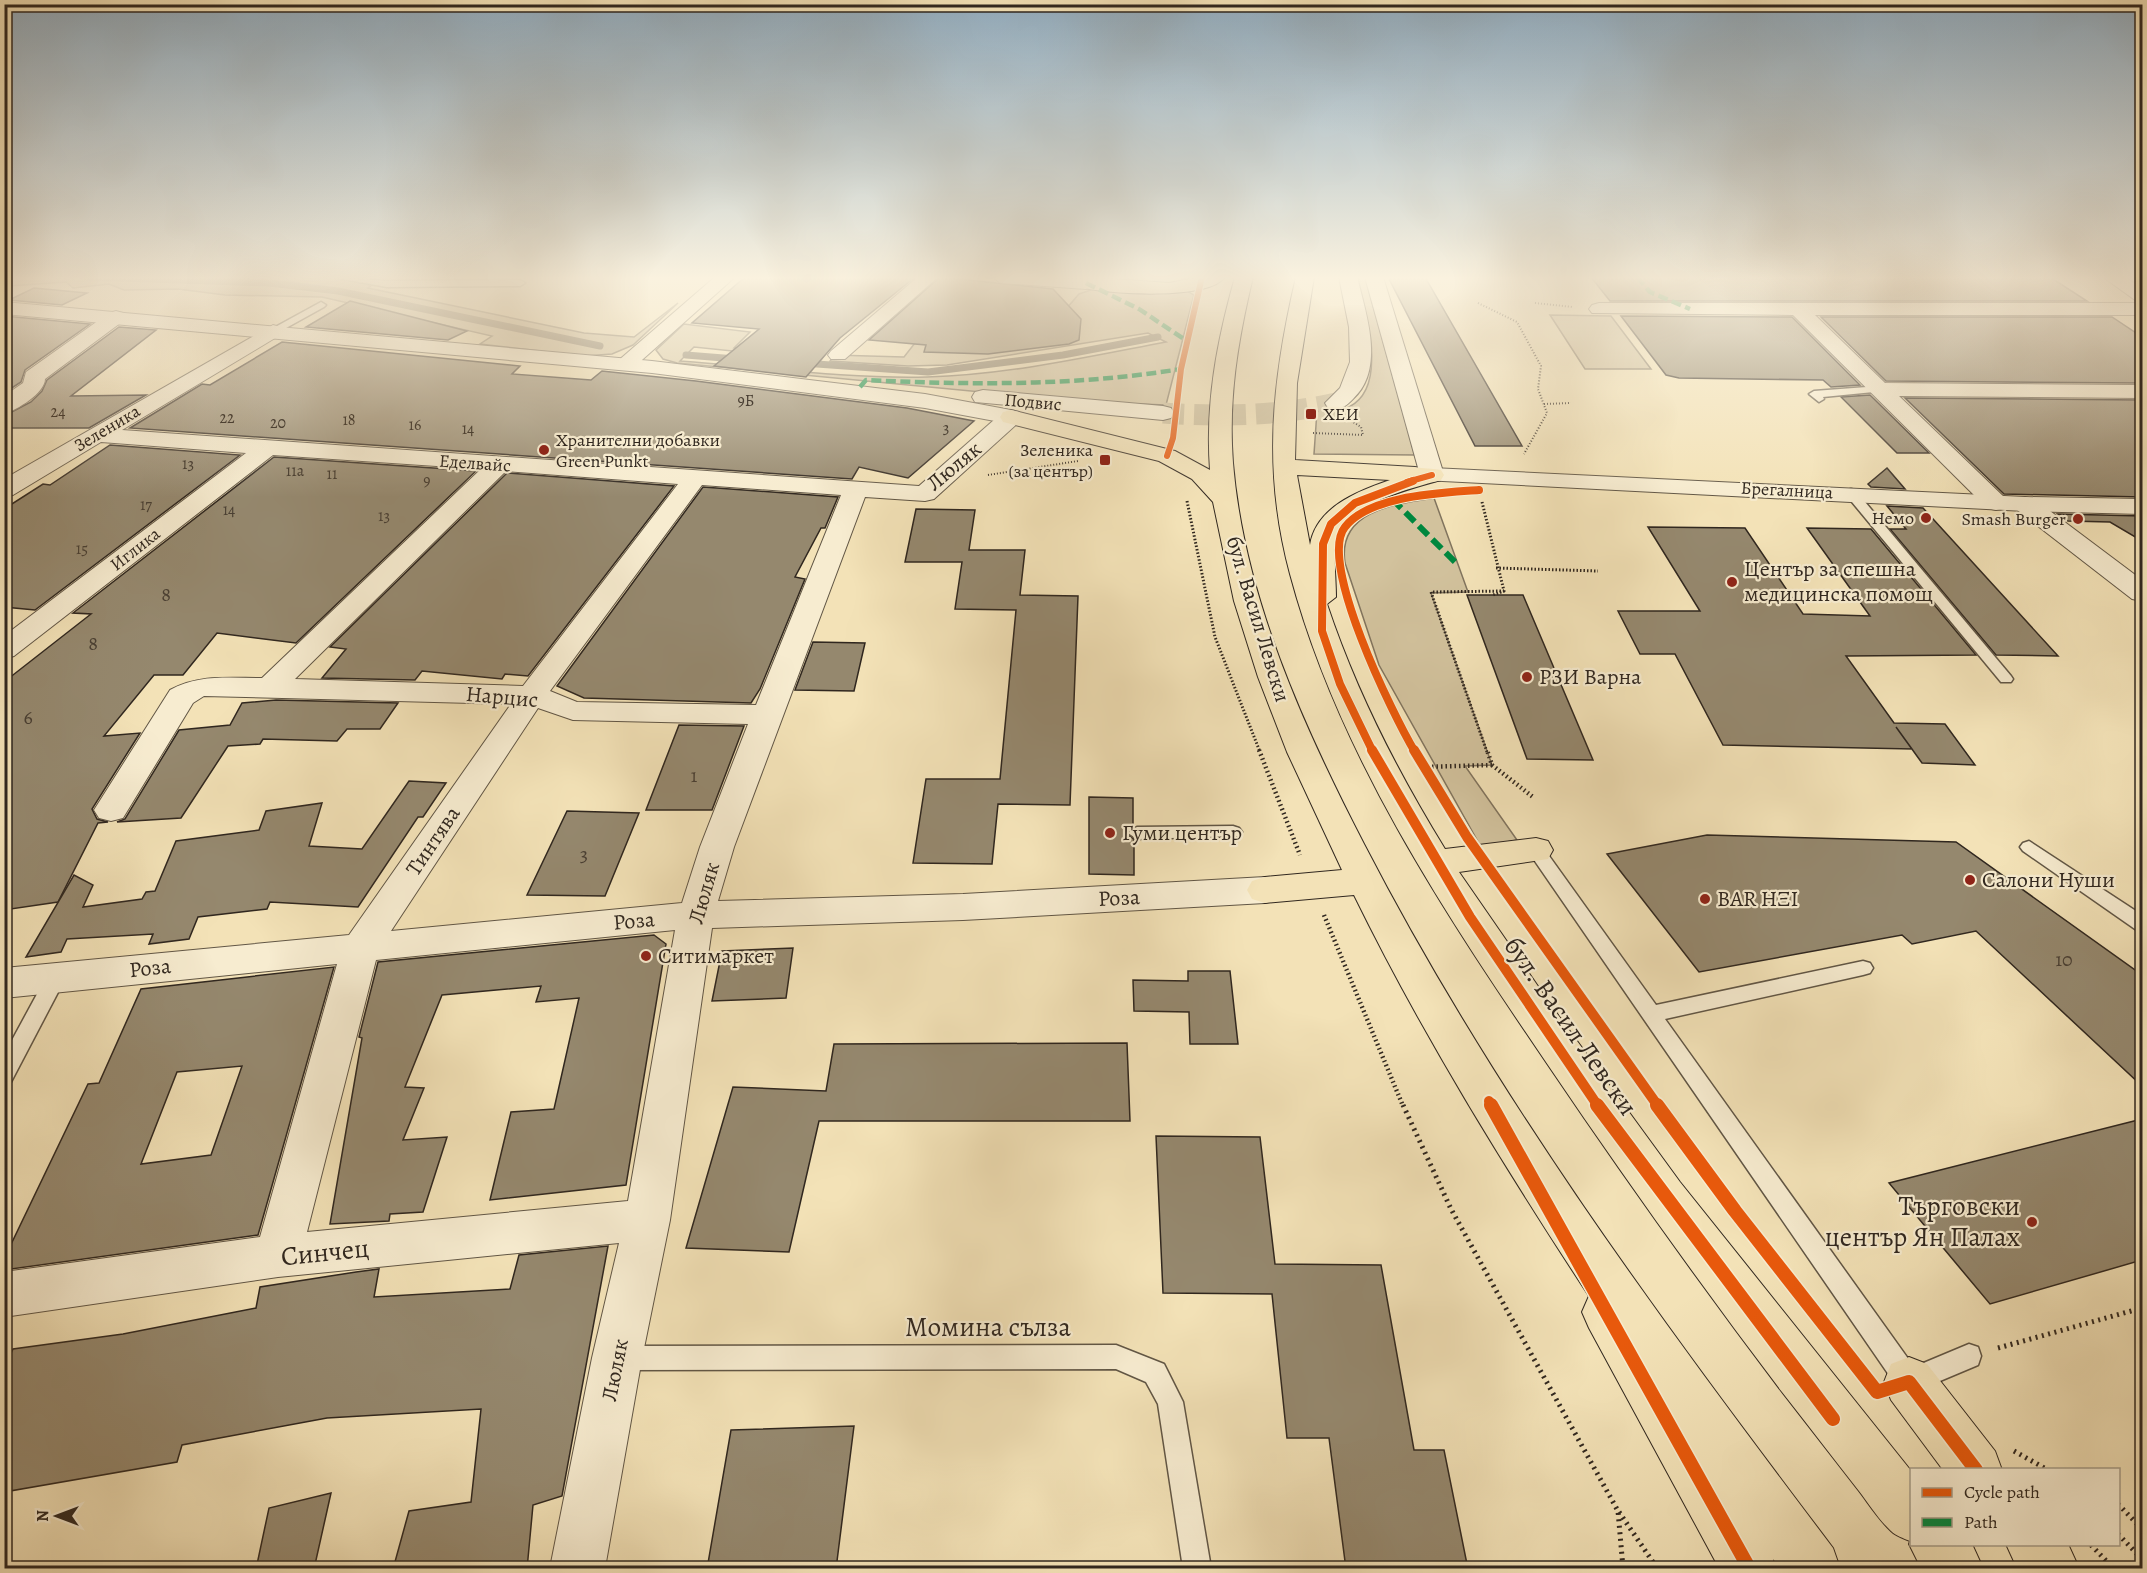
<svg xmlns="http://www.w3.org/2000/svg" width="2147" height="1573" viewBox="0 0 2147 1573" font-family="Alegreya,serif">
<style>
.green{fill:#d2c29d;stroke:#81745e;stroke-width:1.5}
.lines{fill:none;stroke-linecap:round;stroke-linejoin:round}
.stream{stroke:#7d715b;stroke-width:7}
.building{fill:#95886e;stroke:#30271f;stroke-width:1.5;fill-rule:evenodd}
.tertiary-tunnel{stroke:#ccbd99;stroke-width:21;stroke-dasharray:21 10;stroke-linecap:butt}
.service-casing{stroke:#615645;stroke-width:3}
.minor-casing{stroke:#615645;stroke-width:2}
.tertiary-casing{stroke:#615645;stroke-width:2}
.trunk-casing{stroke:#30271f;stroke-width:2}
.path-far3{stroke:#30271f;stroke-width:2;stroke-dasharray:1 2;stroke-linecap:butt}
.path-far2{stroke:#30271f;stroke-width:3;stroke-dasharray:1.5 2;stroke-linecap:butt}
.path-far1{stroke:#30271f;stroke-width:4.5;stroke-dasharray:1.5 3;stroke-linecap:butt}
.path{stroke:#30271f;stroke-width:5;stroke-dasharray:2 4.5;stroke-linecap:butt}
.service{fill:#f7ecd0;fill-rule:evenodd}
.minor{fill:#f7ecd0;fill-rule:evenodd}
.tertiary{fill:#f7ecd0;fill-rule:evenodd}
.trunk{fill:#f3e2b7;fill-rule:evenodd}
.quiet-far1{stroke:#00873e;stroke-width:4.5;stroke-dasharray:10 4.5;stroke-linecap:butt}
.quiet{stroke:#00873e;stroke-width:6;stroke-dasharray:13 6;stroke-linecap:butt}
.cycleway-far3-casing{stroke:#f7ecd0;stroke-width:8}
.cycleway-far2-casing{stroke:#f7ecd0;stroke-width:10}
.cycleway-far1-casing{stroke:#f7ecd0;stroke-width:14}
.cycleway-casing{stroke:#f7ecd0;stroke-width:17}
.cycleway-far3{stroke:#e8590c;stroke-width:6}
.cycleway-far2{stroke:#e8590c;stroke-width:8}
.cycleway-far1{stroke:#e8590c;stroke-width:10}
.cycleway{stroke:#e8590c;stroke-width:14}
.poi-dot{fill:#8f2418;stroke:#f7ecd0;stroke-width:2}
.labels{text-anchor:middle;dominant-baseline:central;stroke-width:4.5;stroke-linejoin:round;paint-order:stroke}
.far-number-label{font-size:16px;fill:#493f33}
.far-street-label{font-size:18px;fill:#30271f;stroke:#f7ecd0}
.far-poi-label{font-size:18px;fill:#30271f;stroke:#f7ecd0;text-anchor:end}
.number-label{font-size:20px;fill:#493f33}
.street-label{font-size:22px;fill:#30271f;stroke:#f7ecd0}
.poi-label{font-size:22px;fill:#30271f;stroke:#f7ecd0;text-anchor:start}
.near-street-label{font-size:27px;fill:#30271f;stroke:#f7ecd0}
.near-poi-label{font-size:27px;fill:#30271f;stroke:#f7ecd0;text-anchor:end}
</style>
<rect width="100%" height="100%" fill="#f3e2b7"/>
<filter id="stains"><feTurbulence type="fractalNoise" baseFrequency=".00333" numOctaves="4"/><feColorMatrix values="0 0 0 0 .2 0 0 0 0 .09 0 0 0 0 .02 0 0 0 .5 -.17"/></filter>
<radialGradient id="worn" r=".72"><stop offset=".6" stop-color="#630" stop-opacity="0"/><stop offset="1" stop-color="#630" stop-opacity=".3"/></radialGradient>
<g class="green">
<path d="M5 277H336L373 284 368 288 584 333 634 337 678 303 633 345 612 354 584 356 480 344 492 336 322 297 225 295 178 289 124 290 109 284 73 288 66 282 8 286 5 285Z"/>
<path d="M1358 277H1365L1415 455 1314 454 1317 411C1326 410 1341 412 1349 407 1390 386 1364 312 1358 277Z"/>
<path d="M1094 289 1187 291 1194 295 1166 405 1140 404 1139 407 677 363 663 359 656 350 684 324 750 332 734 348 823 357 821 360 694 347 680 361C762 367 845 379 927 377 1007 375 1087 357 1166 342L1148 333 947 365 908 366 830 361 834 355 904 357 915 343 1066 309 1079 294Z"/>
<path d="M1550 315 1611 316 1651 369H1585Z"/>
<path d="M1434 498 1468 592 1431 593 1492 765 1465 766 1517 840 1481 847 1379 665 1345 563C1337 510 1396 504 1434 498Z"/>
</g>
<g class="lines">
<g class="stream">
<path d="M87 277 270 283 338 291 600 346"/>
<path d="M686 355 736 359"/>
<path d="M803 363 928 372 1063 355 1158 337"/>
</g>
</g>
<g class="building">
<path d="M745 277H915L840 338 806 377 714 366 759 329 692 323Z"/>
<path d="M940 277 1053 289 1081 319 1079 340 1069 344 988 354 924 352 926 345 869 340Z"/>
<path d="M1388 277H1425L1522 446H1475Z"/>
<path d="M1591 277H2050L2087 301H1610Z"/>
<path d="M34 288 87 293 62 305 9 300Z"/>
<path d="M350 301 467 331 448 340 306 327Z"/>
<path d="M4 316 90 324 25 370 21 382 4 393Z"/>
<path d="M1621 316 1792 317 1860 385 1831 387 1823 380 1679 378 1666 375Z"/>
<path d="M1821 317H2112L2142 337V383L1886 381Z"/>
<path d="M119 327 156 330 71 396 146 395 89 428H4V416L31 402 42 391 47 380Z"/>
<path d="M282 342 520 366 512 374 591 380 602 371 696 381 907 408 974 421 908 478 859 467 852 479 130 428 202 384 210 385Z"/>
<path d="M1870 395 1929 453H1897L1841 397Z"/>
<path d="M1905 398 2142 400V497L2004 494Z"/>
<path d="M110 445 240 455 35 610 4 607V509L43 484 50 485Z"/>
<path d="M274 457 476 471 296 643 217 633 183 675H154L104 736 140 733 92 809 97 819 108 822 98 823 58 902 4 910V682L91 614 73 613Z"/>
<path d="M1887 468 1905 489 1871 487 1868 484Z"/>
<path d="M507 473 674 486 528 676 505 674 502 679 422 671 415 680 322 678 346 649 330 647Z"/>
<path d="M703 487 838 497 825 528H821L795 577 805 579 760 689 751 703 584 698 557 686Z"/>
<path d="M1887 506 1923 508 2058 656 1996 655 1890 529H1906Z"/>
<path d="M916 509 975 510 969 550H1025L1020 595 1078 596 1070 805 998 804 992 864 913 863 926 779H1000L1016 610 955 609 962 562H905Z"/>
<path d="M2058 514 2142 516V541L2110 522 2068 521Z"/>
<path d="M1648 527 1745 528 1803 614 1870 616 1807 528 1871 529 1976 655 1846 656 1894 723 1945 724 1975 765 1922 763 1896 727 1912 749 1723 745 1675 654H1640L1618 611H1700Z"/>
<path d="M1467 595H1523L1593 760 1527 759Z"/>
<path d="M813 642 865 643 854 691 795 690Z"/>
<path d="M276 700 398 703 380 729H347L337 741 263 739 260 744 228 746 181 818 117 822 125 819 179 730 230 725 242 703Z"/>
<path d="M679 725 744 726 712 810H646Z"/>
<path d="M409 781 446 783 423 817H418L358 907 270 902 267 909 198 917 189 939 149 944 153 934 67 939 61 952 26 957 74 875 93 885 83 907 142 899 146 892 155 891 176 841 259 830 266 811 322 803 309 846 362 849Z"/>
<path d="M1089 797 1133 798V827L1126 834 1134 839V875L1089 874Z"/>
<path d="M567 811 639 813 605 896 527 895Z"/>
<path d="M1707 835 1956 842 2142 975V1086L1976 931 1912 944 1902 935 1699 972 1607 854Z"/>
<path d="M654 935 666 944 626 1185 490 1200 511 1112 554 1109 579 998 536 1002 541 986 442 995 405 1087 424 1088 403 1140 447 1137 423 1212 390 1214 389 1221 330 1224 362 1038 359 1037 378 962Z"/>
<path d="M793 948 786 998 712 1001 722 951Z"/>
<path d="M334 967 258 1235 4 1270V1259L88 1084 99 1083 141 989ZM242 1066 211 1155 141 1164 177 1072Z"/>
<path d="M1188 971H1230L1238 1044H1190L1189 1012 1134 1011 1133 980 1188 981Z"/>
<path d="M1127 1043 1130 1121H819L789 1252 686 1248 733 1087 826 1091 834 1044Z"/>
<path d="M2142 1119V1260L1990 1304 1889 1183Z"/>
<path d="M1156 1136 1260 1137 1275 1264 1381 1265 1414 1450H1444L1468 1569H1346L1329 1438H1287L1272 1294 1163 1293Z"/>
<path d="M608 1246 562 1496 533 1505 527 1569H393L409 1511 471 1502 481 1409 327 1418 182 1445 177 1462 4 1492V1369L13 1349 123 1334 256 1308 260 1287 356 1272 379 1269 374 1297 510 1289 519 1255Z"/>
<path d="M854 1426 836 1569H707L731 1430Z"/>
<path d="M331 1493 314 1569H256L269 1508Z"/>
</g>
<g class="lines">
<path class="tertiary-tunnel" d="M1163 413C1222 417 1278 416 1336 403"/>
<defs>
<g id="service">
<path d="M331 277 387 281 520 280 525 283 520 286 387 287Z"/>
<path d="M321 302 326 305 324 307 277 333 268 331Z"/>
<path d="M1880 386 1885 389 1884 391 1823 397 1824 399 1819 402 1809 394 1814 391Z"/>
<path d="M1851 489 1855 490 2011 676 2013 679 2011 682H2001L1847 496V490Z"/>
<path d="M1233 826 1239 828 1242 832 1239 836 1137 839 1128 833 1137 827Z"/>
<path d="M2029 841 2142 915V931L2135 929 2023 851 2020 847 2023 843Z"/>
<path d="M1536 844 1542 846 1656 1005 1863 961 1870 963 1873 968 1870 973 1863 975 1665 1019 1914 1367 1969 1344 1978 1347 1981 1356 1978 1365 1909 1394 1900 1391 1530 854 1527 850Z"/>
<path d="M56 970 63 972 66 977 11 1082 4 1084V1055L49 972Z"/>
<path d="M1116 1345 1164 1364 1183 1402 1211 1568H1183L1158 1404 1146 1382 1116 1369 619 1370 610 1367 607 1358 610 1349 619 1346Z"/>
</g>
<g id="minor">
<path d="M715 277H735L633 368H619L616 364 619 360Z"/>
<path d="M918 277H938L845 359H831L828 355 831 351Z"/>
<path d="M992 277 1093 279 1095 283 1086 289 1001 283Z"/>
<path d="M1365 277H1383L1444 475 1441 480 1432 482 1423 480 1420 475Z"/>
<path d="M2103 277H2125L2142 288V302L2135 300Z"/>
<path d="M1599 303H2142V315H1815L1885 383 2142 385V398L1899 396 2005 498 2008 503 2005 508 1996 510 1987 508 1793 315 1592 313 1589 309 1592 305Z"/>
<path d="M116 311 123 313 126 317 123 321 45 379C45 393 17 410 4 414V396L23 383 26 372 109 313Z"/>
<path d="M273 325 280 327 283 331 280 335 122 430 919 486 1003 412H1019L1022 417 1019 422 934 499 925 501 865 497 734 847 718 901 963 894 1265 877 1278 881 1283 890 1278 899 1265 903 963 920 712 928 670 1220 642 1358 605 1568H550L592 1358 619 1243 278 1277 4 1317V1272L260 1237 337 964 4 998V968L349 935 511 704 204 696 193 703 123 818 111 821 99 818 94 810 170 690C199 674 229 678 262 678L481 469 273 455 14 656 4 659V636L246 453 101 442 13 495 4 497V479ZM506 471 678 484 523 686 295 679ZM702 485 841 495 756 705 577 702 550 691ZM538 708 573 720 748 724 700 847 682 903 391 931ZM675 930 628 1201 307 1232 376 960Z"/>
<path d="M2025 497 2034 499 2142 580V601L2132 599 2016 509 2013 504 2016 499Z"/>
</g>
<g id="tertiary">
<path d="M1339 277H1357C1366 314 1386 369 1353 399 1345 407 1340 411 1328 408L1325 403 1340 388 1350 362 1349 327Z"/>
<path d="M4 302 652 361 925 394 1011 410 1019 412 1022 417 1019 422 1011 424 925 408 652 373 4 314Z"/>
<path d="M983 390 1163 406 1171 408 1174 413 1171 418 1163 420 975 402 972 397 975 392Z"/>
<path d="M1432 468 2025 497 2142 499V514L2025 511 1423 480 1420 475 1423 470Z"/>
</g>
<g id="trunk">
<path d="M1086 277 1169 283 1200 277H1225C1208 301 1106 294 1079 287L1077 283Z"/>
<path d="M1235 277H1253C1238 340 1228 398 1233 463 1244 596 1303 726 1364 844 1494 1096 1662 1322 1833 1548L1840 1568H1780L1773 1559 1776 1568H1719L1589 1328 1582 1312 1589 1296C1504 1166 1422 1034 1354 895L1265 903 1252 899 1247 890 1252 881 1265 877 1342 870 1287 752 1258 677 1234 601 1213 502 1192 479 1159 461 1003 422 1000 417 1003 412 1011 410 1175 451 1210 470C1205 403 1217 341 1235 277Z"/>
<path d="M1296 277H1314L1297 383 1295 460 1415 467C1424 469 1431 468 1441 470L1444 475 1441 480C1409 489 1345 504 1337 541 1333 559 1336 579 1336 597L1327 604C1356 691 1397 771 1445 849L1536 838 1548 841 1553 850 1548 859 1459 872 1553 1008 1680 1182 1912 1472V1544H1972L1983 1568H1921L1909 1544 1910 1541C1903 1538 1896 1536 1891 1531 1879 1520 1869 1504 1859 1491 1833 1458 1808 1425 1782 1392 1701 1285 1623 1176 1548 1065 1444 912 1338 754 1290 574 1262 470 1272 380 1296 277ZM1297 475 1390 480C1358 491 1316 507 1310 545Z"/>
<path d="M1909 1357 1927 1364 1995 1451 2002 1470H1943L1891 1400 1884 1382 1891 1364Z"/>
<path d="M2006 1544H2068L2079 1568H2017Z"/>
</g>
</defs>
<use href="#service" class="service-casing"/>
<use href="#minor" class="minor-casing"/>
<use href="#tertiary" class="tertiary-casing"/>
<use href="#trunk" class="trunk-casing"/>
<g class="path-far3">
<path d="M1478 303 1517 322 1541 366 1538 389 1547 413 1524 454"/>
<path d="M1535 303 1573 307"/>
<path d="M1544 404 1571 403"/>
<path d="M1313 433 1363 435 1361 427 1353 422"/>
<path d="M988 475 1078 461"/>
</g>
<g class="path-far2">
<path d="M1187 501 1215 637 1260 752"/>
<path d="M1482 502 1504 591 1493 595"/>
<path d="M1496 568 1598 571"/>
<path d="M1487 752 1431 592 1504 591"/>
</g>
<g class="path-far1">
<path d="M1259 750 1300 855"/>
<path d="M1492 765 1533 797"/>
<path d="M1423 767 1492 765 1487 750"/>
<path d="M1324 915 1403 1106"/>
</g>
<g class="path">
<path d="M1403 1105 1451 1209 1618 1511 1623 1568"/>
<path d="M1998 1348 2142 1308"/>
<path d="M2014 1451 2048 1470"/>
<path d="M2118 1504 2142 1529"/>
<path d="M1619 1512 1657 1568"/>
<path d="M2118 1534 2142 1559"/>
<path d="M2091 1545 2113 1568"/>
</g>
<use href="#service" class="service"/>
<use href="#minor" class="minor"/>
<use href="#tertiary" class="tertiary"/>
<use href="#trunk" class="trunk"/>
<g class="quiet-far1">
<path d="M1637 277 1650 292 1690 309"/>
<path d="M1086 283 1139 309 1187 341"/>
<path d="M860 387 866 380C972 385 1076 386 1181 369"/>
</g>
<path class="quiet" d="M1392 499 1458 565"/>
<defs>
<g id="cycleway-far3">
<path d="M1167 456 1173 438 1181 369 1202 277"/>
<path d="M1407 482 1432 475"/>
</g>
<g id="cycleway-far2">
<path d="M1373 752 1340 684 1322 631 1323 544 1331 524 1355 503 1413 481"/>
<path d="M1415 752C1393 715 1317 561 1345 527 1370 495 1442 493 1479 490"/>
</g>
<g id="cycleway-far1">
<path d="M1372 750 1470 917 1598 1106"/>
<path d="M1414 750 1467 837 1658 1106"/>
<path d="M1489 1101 1492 1106"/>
</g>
<g id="cycleway">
<path d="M1491 1105 1749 1568"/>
<path d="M1597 1105 1833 1419"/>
<path d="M1657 1105 1735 1211 1877 1392 1909 1382 1976 1470"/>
</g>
</defs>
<use href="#cycleway-far3" class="cycleway-far3-casing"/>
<use href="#cycleway-far2" class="cycleway-far2-casing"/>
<use href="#cycleway-far1" class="cycleway-far1-casing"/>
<use href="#cycleway" class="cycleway-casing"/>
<use href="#cycleway-far3" class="cycleway-far3"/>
<use href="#cycleway-far2" class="cycleway-far2"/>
<use href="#cycleway-far1" class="cycleway-far1"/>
<use href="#cycleway" class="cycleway"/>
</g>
<linearGradient id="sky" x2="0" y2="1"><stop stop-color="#92adc0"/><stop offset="0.56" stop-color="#faf2df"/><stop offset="1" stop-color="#faf2df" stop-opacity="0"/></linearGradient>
<rect width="2147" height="497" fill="url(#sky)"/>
<g class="poi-dot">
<rect x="1305" y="408" width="12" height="12" rx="3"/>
<circle cx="544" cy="450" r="6"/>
<rect x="1099" y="454" width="12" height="12" rx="3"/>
<circle cx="1926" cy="518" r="6"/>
<circle cx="2078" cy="519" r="6"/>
<circle cx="1732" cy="582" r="6"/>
<circle cx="1527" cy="677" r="6"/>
<circle cx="1110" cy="833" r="6"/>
<circle cx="1970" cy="880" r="6"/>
<circle cx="1705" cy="899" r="6"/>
<circle cx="646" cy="956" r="6"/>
<circle cx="2032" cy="1222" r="6"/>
</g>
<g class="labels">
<g class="far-number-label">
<text x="746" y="401">9Б</text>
<text x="58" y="412">24</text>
<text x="227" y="418">22</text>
<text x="349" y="420">18</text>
<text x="278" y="423">20</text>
<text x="415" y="425">16</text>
<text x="946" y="428">3</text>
<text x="468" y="429">14</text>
<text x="188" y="464">13</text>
<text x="295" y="471">11a</text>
<text x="332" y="474">11</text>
<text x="427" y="481">9</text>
<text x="146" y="505">17</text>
<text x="229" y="510">14</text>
<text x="384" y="516">13</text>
<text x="82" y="549">15</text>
</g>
<g class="far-street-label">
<text transform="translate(1033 402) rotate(5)">Подвис</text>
<text transform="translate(107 428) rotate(-31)">Зеленика</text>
<text transform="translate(475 463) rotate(4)">Еделвайс</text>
<text transform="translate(1787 490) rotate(3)">Брегалница</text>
<text transform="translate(135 549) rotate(-38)">Иглика</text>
</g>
<g class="far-poi-label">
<text x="1323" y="414" text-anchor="start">ХЕИ</text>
<text x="556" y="440" text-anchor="start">Хранителни добавки<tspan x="556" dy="21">Green Punkt</tspan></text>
<text x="1093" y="450">Зеленика<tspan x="1093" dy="21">(за център)</tspan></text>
<text x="1914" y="518">Немо</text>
<text x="2066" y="519">Smash Burger</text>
</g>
<g class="number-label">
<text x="166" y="594">8</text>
<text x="93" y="643">8</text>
<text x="28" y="717">6</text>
<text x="694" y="775">1</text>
<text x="584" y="854">3</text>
<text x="2064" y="959">10</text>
</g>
<g class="street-label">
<text transform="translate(954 466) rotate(-40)">Люляк</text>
<text transform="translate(1258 619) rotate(73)">бул. Васил Левски</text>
<text transform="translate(502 697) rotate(5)">Нарцис</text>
<text transform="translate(433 841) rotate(-56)">Тинтява</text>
<text transform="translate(704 893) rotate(-74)">Люляк</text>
<text transform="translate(1119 898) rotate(-3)">Роза</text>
<text transform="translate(634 921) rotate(-5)">Роза</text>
<text transform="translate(150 968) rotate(-6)">Роза</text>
<text transform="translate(615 1370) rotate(-79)">Люляк</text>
</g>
<g class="poi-label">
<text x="1744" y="569">Център за спешна<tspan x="1744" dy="25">медицинска помощ</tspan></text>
<text x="1539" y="677">РЗИ Варна</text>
<text x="1122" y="833">Гуми център</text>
<text x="1982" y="880">Салони Нуши</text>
<text x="1717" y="899">BAR HΞI</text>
<text x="658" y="956">Ситимаркет</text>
</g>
<g class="near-street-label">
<text transform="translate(1571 1026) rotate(55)">бул. Васил Левски</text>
<text transform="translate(325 1252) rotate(-6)">Синчец</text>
<text x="988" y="1327">Момина сълза</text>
</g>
<g class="near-poi-label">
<text x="2020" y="1206">Търговски<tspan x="2020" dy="31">център Ян Палах</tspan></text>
</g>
</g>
<rect width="2147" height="1573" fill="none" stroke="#f3e2b7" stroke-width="24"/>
<rect x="6" y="6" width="2135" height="1561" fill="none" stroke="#30271f" stroke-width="3"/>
<rect x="12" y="12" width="2123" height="1549" fill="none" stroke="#30271f" stroke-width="1.5"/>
<rect x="1910" y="1468" width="210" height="78" fill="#f7ecd0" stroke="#a79d89" stroke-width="1.5"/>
<rect x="1922" y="1488" width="30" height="9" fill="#e8590c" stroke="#a79d89" stroke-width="1.5"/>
<text x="1964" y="1498" font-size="18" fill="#30271f">Cycle path</text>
<rect x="1922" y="1518" width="30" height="9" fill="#00873e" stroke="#a79d89" stroke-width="1.5"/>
<text x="1964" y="1528" font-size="18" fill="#30271f">Path</text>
<g transform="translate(57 1516) rotate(270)" stroke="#f7ecd0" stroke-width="4.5" paint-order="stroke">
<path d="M0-4.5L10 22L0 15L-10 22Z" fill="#30271f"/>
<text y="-9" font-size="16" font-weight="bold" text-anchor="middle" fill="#30271f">N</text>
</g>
<rect width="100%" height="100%" filter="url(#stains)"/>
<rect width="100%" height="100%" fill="url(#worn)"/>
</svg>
